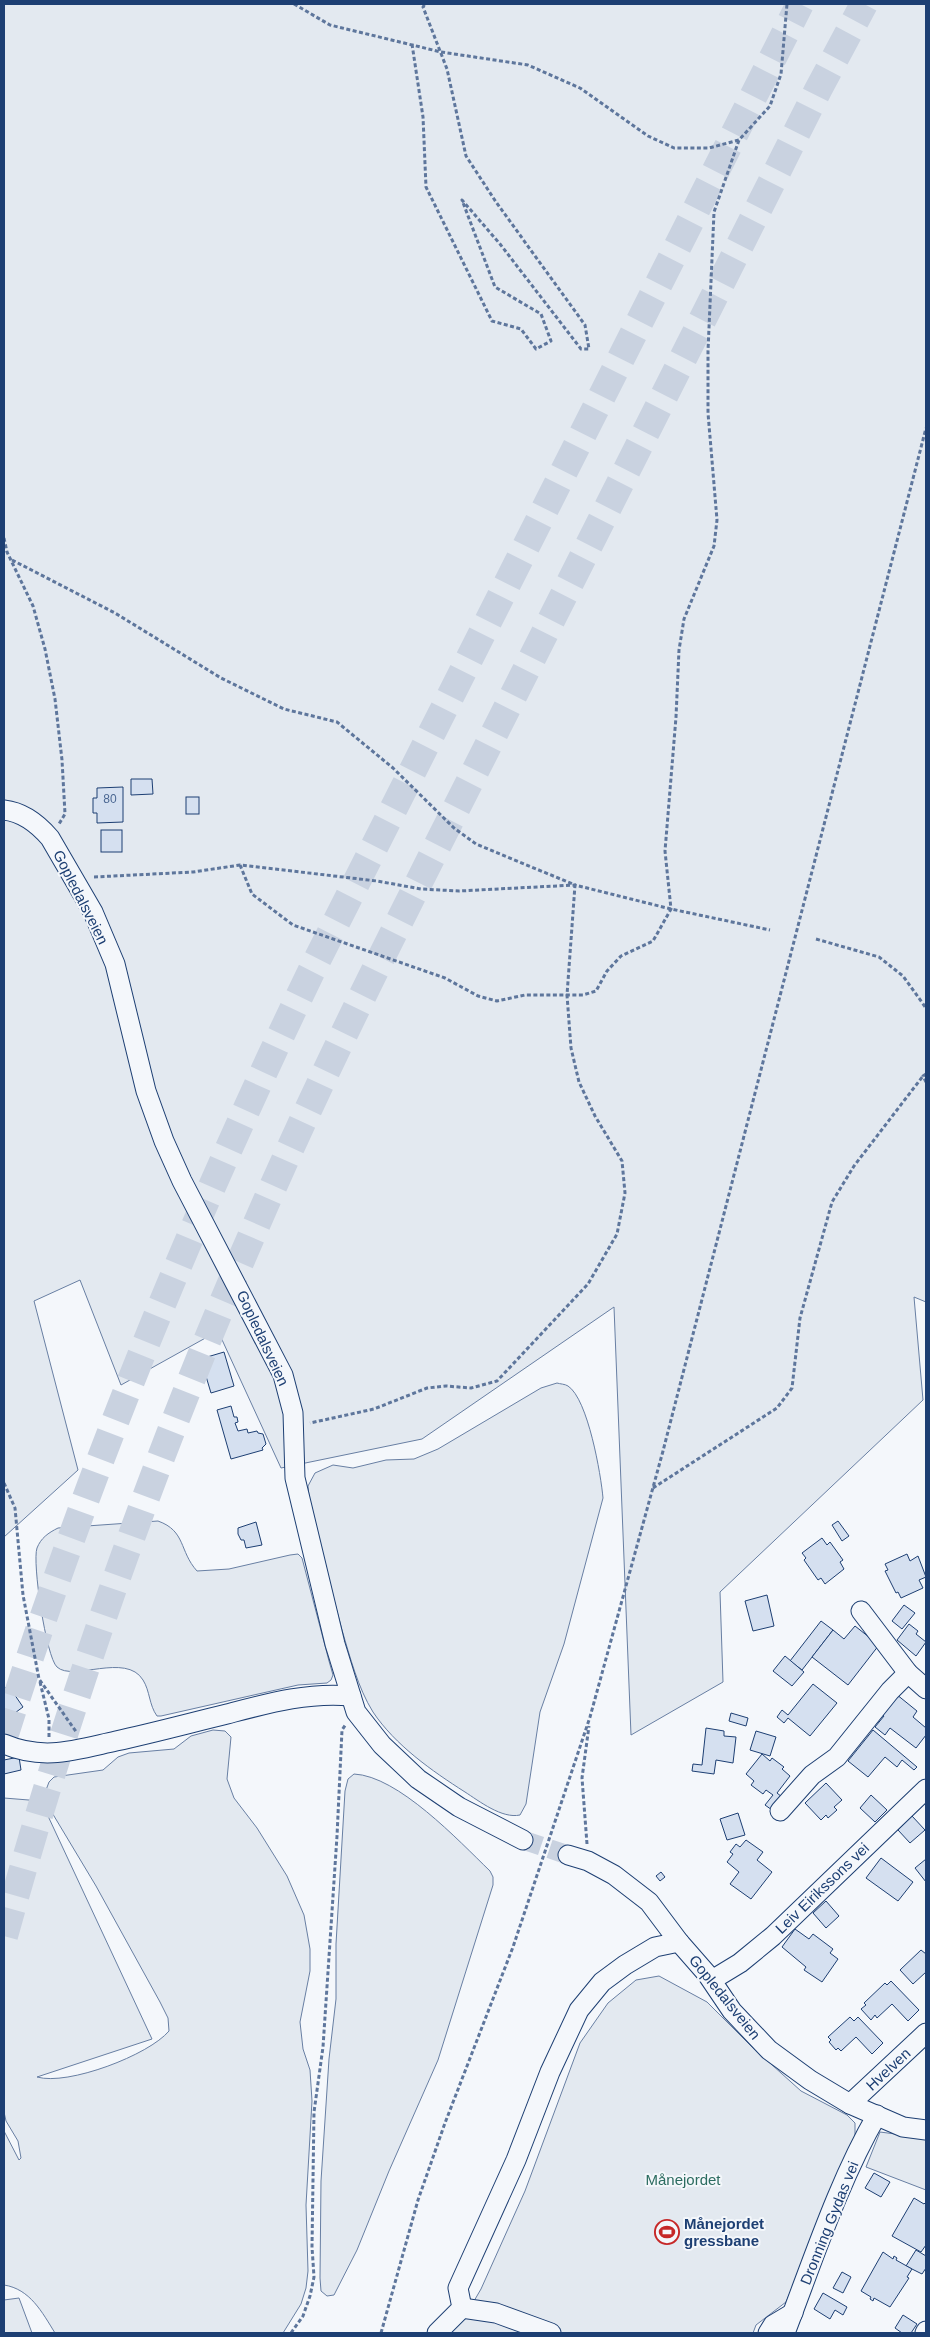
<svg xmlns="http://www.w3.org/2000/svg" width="930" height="2337" viewBox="0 0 930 2337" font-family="Helvetica,sans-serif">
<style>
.green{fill:#e3e9f0;stroke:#687fa3}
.building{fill:#d5e0f0;stroke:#1d3f73}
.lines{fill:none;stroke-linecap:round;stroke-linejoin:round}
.minor-tunnel{stroke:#c9d2e0;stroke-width:19;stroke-dasharray:19 9;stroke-linecap:butt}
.highway-tunnel{stroke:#c9d2e0;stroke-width:28;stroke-dasharray:28 14;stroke-linecap:butt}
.minor-casing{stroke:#1d3f73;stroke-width:21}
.path{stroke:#5e769c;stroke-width:3;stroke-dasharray:4 2.5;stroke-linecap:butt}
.minor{stroke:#f4f7fb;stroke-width:19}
.labels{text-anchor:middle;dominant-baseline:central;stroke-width:4;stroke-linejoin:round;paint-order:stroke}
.number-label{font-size:12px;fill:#4b6792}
.street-label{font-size:15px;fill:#1d3f73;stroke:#f4f7fb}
.park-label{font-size:15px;fill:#2c6c60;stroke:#f4f7fb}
.poi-label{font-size:15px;font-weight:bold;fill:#1d3f73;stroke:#f4f7fb;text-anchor:start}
</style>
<rect width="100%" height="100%" fill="#f4f7fb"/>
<g class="green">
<path d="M4 4H926V1302L914 1297 923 1400 720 1592 723 1682 631 1735 614 1307 422 1439 281 1468 218 1331 121 1385 80 1280 34 1301 78 1470 4 1537Z"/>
<path d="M557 1383C560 1384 565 1384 568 1386 588 1399 601 1475 603 1498L564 1644 540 1712 526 1804 520 1815C502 1819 479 1801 465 1792 432 1771 395 1745 373 1712 358 1688 350 1657 342 1630 330 1586 319 1542 309 1497L308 1486 315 1473 333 1465 353 1468 386 1460 414 1459 438 1449 541 1388Z"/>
<path d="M158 1521C186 1531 179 1551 197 1571L229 1569 290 1555 298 1554 302 1558 329 1661 333 1675 331 1680 327 1683 298 1685 161 1716H157C149 1705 150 1691 143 1680 126 1652 73 1682 57 1667 46 1657 32 1562 37 1548 41 1538 48 1533 58 1528Z"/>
<path d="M213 1730 225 1731 231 1737 227 1779 234 1798 257 1828 287 1876 304 1915 310 1949V1971L300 2022 303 2049 310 2070 312 2101 306 2205 308 2271 306 2288 301 2304 283 2333H55C42 2312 30 2289 4 2285V2131L19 2160 21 2158 18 2141 6 2121 4 2112V1798L41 1801 152 2039 37 2077C68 2086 149 2055 169 2031L168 2018 160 2002 96 1886 51 1811 47 1803 46 1790 49 1782 54 1777 103 1770 118 1757 129 1753 174 1749 191 1736Z"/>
<path d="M354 1774C398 1776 458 1840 490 1871L493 1877V1885L438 2060 389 2171 357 2250 334 2295 327 2296 321 2291 320 2278 321 2181 329 2059 336 1999V1944L345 1791 348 1779Z"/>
<path d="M659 1976 707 2002 751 2046 801 2091 847 2115 855 2123V2142L786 2302 756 2325 753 2333H448L467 2313 481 2289 525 2191 580 2043 608 2003 636 1980Z"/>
<path d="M880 2132 926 2138V2190L866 2167Z"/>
<path d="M19 2298 32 2333H4V2300Z"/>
</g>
<g class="building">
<path d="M131 779H152L153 794 131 795Z"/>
<path d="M123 787V822L97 823V813H93V798H97V788Z"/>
<rect x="186" y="797" width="13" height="17"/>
<rect x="101" y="830" width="21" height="22"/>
<path d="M224 1352 234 1386 211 1393 205 1373 191 1377 187 1363Z"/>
<path d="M231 1406 234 1417H237L238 1422 235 1423 238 1431 247 1429 248 1433 257 1431 258 1433 263 1434 266 1444 262 1448 263 1450 231 1459 217 1410Z"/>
<path d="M838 1521 849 1536 842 1541 832 1525Z"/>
<path d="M256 1522 262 1545 246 1548 244 1540H241L238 1534V1528Z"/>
<path d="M822 1538 827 1545 830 1542 843 1560 840 1562 844 1569 825 1584 821 1578 818 1580 804 1560 806 1558 802 1553Z"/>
<path d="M907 1554 910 1561 918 1556 926 1577 919 1580 923 1588 901 1598 898 1592 896 1593 885 1571 888 1570 885 1564Z"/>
<path d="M767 1595 774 1626 753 1631 745 1601Z"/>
<path d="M904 1605 915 1613 902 1629 892 1621Z"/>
<path d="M821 1621 833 1630 802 1670 790 1661Z"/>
<path d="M909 1624 918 1631 916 1634 926 1642 916 1656 897 1640Z"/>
<path d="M855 1626 879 1645 848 1685 812 1657 833 1630 844 1639Z"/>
<path d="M785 1656 804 1672 792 1686 773 1671Z"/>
<path d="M813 1684 837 1703 810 1736 788 1718 784 1723 777 1717 782 1710 788 1715Z"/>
<path d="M4 1686 7 1690 10 1688 23 1707 4 1721Z"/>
<path d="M896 1694 917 1711 913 1717 926 1728V1735L916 1748 890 1728 885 1735 875 1727 884 1716 882 1714Z"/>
<path d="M731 1713 748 1718 746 1726 729 1721Z"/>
<path d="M706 1728 724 1731V1736L736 1737 733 1763 716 1760 714 1774 692 1771 693 1764 702 1765Z"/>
<path d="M873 1730 917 1767 914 1770 902 1760 897 1767 885 1757 868 1777 848 1761Z"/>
<path d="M756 1731 776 1737 770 1756 750 1750Z"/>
<path d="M762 1754 770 1761 772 1758 784 1767 782 1769 790 1776 777 1793 782 1797 772 1810 765 1805 773 1795 766 1790 763 1794 751 1785 754 1781 746 1774Z"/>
<path d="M19 1757 21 1770 4 1774V1760Z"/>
<path d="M826 1783 842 1800 834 1807 837 1810 828 1818 826 1815 821 1820 805 1803Z"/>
<path d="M871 1795 887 1810 875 1822 860 1808Z"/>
<path d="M738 1813 745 1835 727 1840 720 1819Z"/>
<path d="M912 1816 925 1830 910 1843 898 1830Z"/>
<path d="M746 1840 763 1852 757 1860 772 1872 751 1899 730 1884 739 1872 727 1862 733 1854 730 1852 736 1844 740 1847Z"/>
<path d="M881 1858 913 1882 898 1901 866 1878Z"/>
<path d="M926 1859V1882L915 1868Z"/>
<path d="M661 1872 665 1877 660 1881 656 1876Z"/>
<path d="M826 1901 839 1916 826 1928 813 1913Z"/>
<path d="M795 1929 809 1939 813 1934 833 1949 830 1953 838 1959 822 1982 804 1970 806 1967 782 1947Z"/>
<path d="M921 1950 926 1954V1972L913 1984 900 1970Z"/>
<path d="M891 1981 919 2010 908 2021 892 2004 877 2018 875 2015 871 2020 861 2009 866 2005 864 2003 885 1983 887 1985Z"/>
<path d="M850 2017 854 2021 858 2017 883 2043 872 2054 856 2037 841 2051 838 2048 836 2050 829 2042 831 2040 828 2037Z"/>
<path d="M874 2173 890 2182 881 2197 865 2188Z"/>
<path d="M914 2198 924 2204 926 2202V2245L921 2252 892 2236Z"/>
<path d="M916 2250 926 2256V2268L922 2274 906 2266Z"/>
<path d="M883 2252 893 2259 894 2256 897 2258 896 2260 912 2269 907 2277 909 2278 890 2307 874 2298 873 2301 870 2299 871 2297 861 2291Z"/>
<path d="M842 2272 851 2277 843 2293 833 2288Z"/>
<path d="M823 2293 847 2307 843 2315 835 2310 830 2319 814 2309Z"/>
<path d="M903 2315 917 2324 911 2333H902L895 2328Z"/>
</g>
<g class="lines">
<path class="minor-tunnel" d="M523 1840 568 1855"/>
<g class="highway-tunnel">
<path d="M4 1737C87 1475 191 1220 311 972L800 4"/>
<path d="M4 1936C70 1698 152 1464 251 1237 327 1060 416 888 503 716 608 507 713 299 818 90L864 4"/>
</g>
<defs>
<g id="minor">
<path d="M4 810C22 812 38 824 50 838L93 912 115 964 146 1091 164 1141 182 1181 283 1375 293 1413 295 1478 335 1644 356 1712 382 1745 418 1779 459 1807 523 1840"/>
<path d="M861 1611 908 1673 926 1689"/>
<path d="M4 1744C44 1761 75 1750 116 1741 153 1733 190 1723 227 1714 269 1703 308 1692 351 1696"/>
<path d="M780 1811 812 1775 837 1757 890 1691 908 1673"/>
<path d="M568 1855 588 1861 614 1875 649 1902 679 1942 707 1974 732 2011 769 2050 810 2080 850 2104 903 2127 926 2130"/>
<path d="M712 1980 740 1963 773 1936 926 1789"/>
<path d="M850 2104 926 2033"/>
<path d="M462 2308 496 2313 551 2333"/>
<path d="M437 2333 462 2308 458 2288 516 2160 550 2072 579 2010 602 1982 625 1965 655 1947 679 1942"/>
<path d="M768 2333 773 2325 793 2313"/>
<path d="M785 2333C812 2263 839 2180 877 2115"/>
<path d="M925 2333 926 2331"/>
</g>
</defs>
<use href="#minor" class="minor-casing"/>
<g class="path">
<path d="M294 4 330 25 441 52 528 65 580 88 648 136 674 148H709L739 140 770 106 781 74 787 4"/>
<path d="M412 44 423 117 426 187 492 321 521 329 536 349 551 341 541 314 495 287 462 200 500 244 581 349H589L585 325 496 202 466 156 447 69 423 7 425 4"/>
<path d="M4 538 7 552 33 606 45 649 55 699 62 760 65 814 59 824"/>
<path d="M12 560 115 613 221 678 284 709 337 722 393 768 454 828 476 844 575 885 567 995 571 1048 579 1082 595 1116 622 1161 625 1193 617 1234 588 1284 497 1381 471 1388 446 1386 427 1388 374 1409 310 1423"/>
<path d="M240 865 252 894 293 925 445 978 478 996 497 1001 525 995H583L596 991 607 971 621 956 653 941 671 909 665 851 676 717 679 650 684 619 714 546 717 520 708 413V351L714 212 739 140"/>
<path d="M94 877 193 872 240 865 377 881 421 889 459 891 575 885 671 909 770 930"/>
<path d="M816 939 879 957 903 976 926 1008"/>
<path d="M926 1074 923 1076 926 1082"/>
<path d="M4 1483 15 1508 23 1595 39 1679 77 1733"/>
<path d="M653 1488 777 1408 792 1388 800 1318 832 1202 854 1166 923 1076"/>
<path d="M40 1682 49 1719V1737"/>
<path d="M587 1844 582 1778 589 1726"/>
<path d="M291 2333 303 2316 310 2296 314 2277 312 2247 314 2112 323 2047 337 1836 342 1730 346 1724"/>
<path d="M381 2333 418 2200 445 2123 513 1947 590 1717 663 1451 926 428"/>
</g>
<use href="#minor" class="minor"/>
</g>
<defs>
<symbol id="stadium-ring" viewBox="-11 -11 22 22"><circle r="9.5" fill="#f4f7fb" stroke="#c62828" stroke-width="1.5"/><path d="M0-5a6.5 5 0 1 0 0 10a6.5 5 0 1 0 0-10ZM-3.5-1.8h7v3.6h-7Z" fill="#c62828"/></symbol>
</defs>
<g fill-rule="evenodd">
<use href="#stadium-ring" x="653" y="2218" width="28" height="28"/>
</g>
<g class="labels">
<g class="number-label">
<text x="110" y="799">80</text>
</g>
<g class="street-label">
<text transform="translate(81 897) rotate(63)">Gopledalsveien</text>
<text transform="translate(263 1338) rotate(65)">Gopledalsveien</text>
<text transform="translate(822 1888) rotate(-44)">Leiv Eirikssons vei</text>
<text transform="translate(725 1997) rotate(51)">Gopledalsveien</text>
<text transform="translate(888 2069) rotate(-43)">Hvelven</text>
<text transform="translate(829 2223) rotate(-68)">Dronning Gydas vei</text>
</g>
<g class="park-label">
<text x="683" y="2179">Månejordet</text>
</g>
<g class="poi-label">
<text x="684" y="2223">Månejordet<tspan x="684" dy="17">gressbane</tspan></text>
</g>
</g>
<rect width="930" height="2337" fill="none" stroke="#1d3f73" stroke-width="10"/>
</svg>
